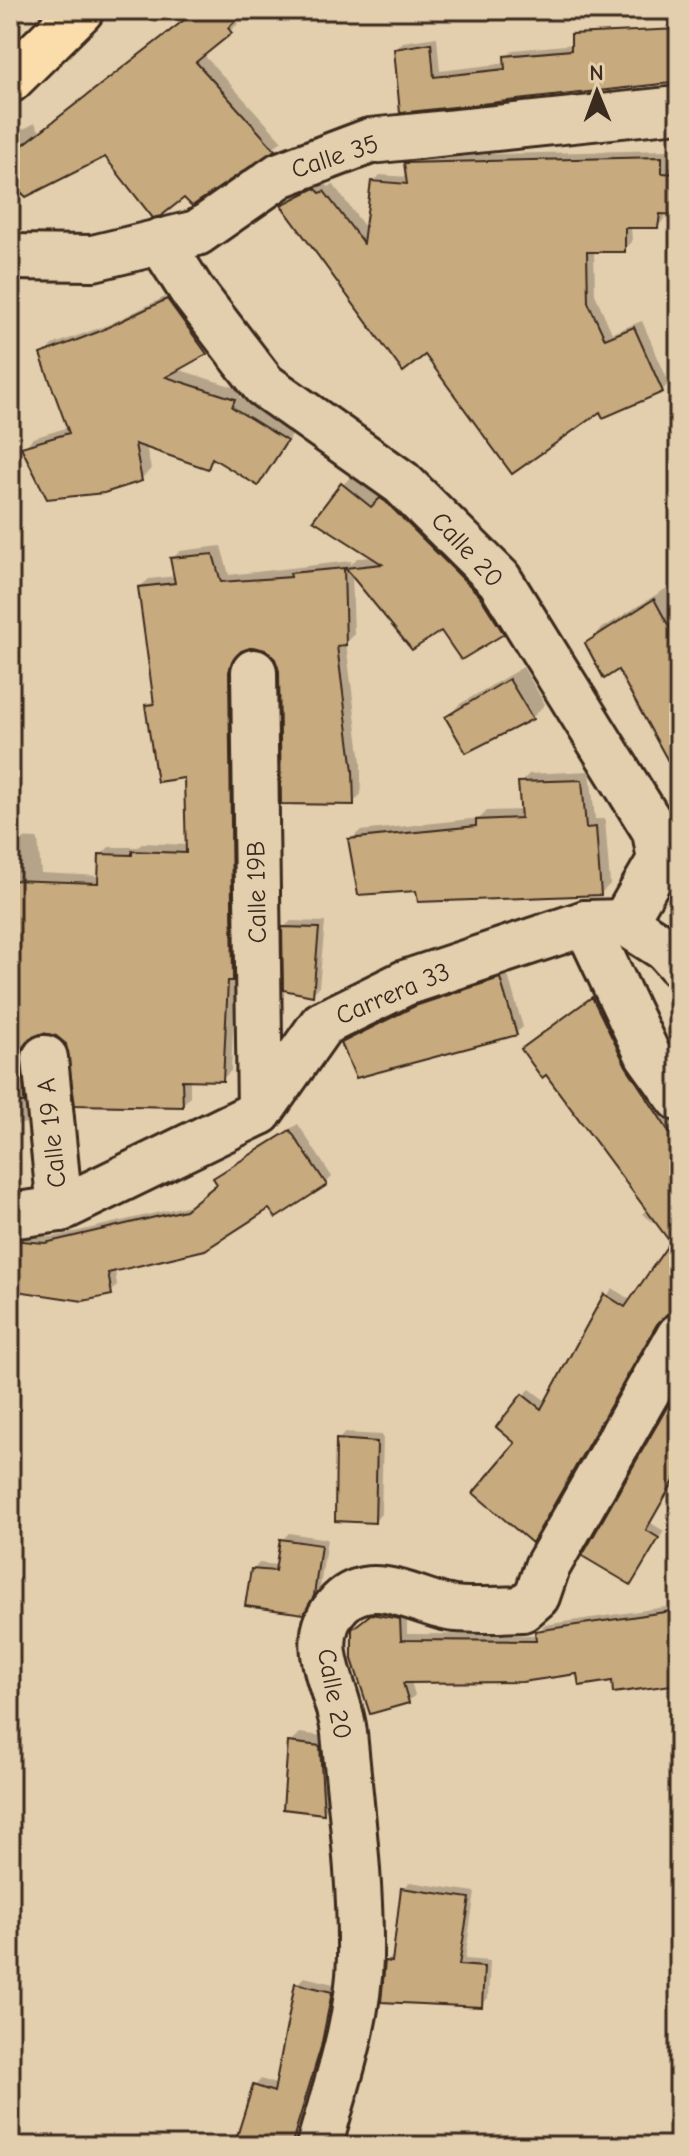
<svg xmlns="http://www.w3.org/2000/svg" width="689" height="2156" viewBox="0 0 689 2156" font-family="'Comic Neue',sans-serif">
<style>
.shadow{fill:#0003}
.building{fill:#c8aa7f;stroke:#3b2a1e;stroke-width:2}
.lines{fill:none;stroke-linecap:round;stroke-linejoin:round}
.minor-casing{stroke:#3b2a1e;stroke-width:50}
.primary-casing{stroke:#3b2a1e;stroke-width:50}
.minor{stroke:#e3cead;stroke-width:44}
.primary{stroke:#fbddab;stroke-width:44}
.labels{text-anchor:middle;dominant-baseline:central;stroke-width:6;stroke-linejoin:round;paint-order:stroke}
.street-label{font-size:26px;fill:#3b2a1e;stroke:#e3cead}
</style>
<rect width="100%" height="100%" fill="#e3cead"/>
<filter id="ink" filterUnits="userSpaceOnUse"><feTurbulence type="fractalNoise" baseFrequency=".0125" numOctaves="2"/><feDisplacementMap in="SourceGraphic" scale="16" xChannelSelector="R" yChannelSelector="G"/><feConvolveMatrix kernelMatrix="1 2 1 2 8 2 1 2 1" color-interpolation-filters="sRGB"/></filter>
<g filter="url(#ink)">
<g class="shadow">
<path d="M197 10H244L234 19 238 24 203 54 282 141 192 204 184 195 106 154 10 201V136L35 123 40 132Z"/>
<path d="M679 34V83L402 111 396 49 403 42 437 37 440 71 507 63 506 57 513 50Z"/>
<path d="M669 150V166L679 167V212L666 211 665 218 658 226H631L632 242 624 250H594L595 294 612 333 642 321 669 383 662 391 601 408 426 353 284 205 302 190 324 182 329 187 333 184 367 230 373 182 380 175 408 177 407 163 414 156Z"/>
<path d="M177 291 215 343 177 369 243 390 240 397 295 431 267 474 258 483 216 458 208 467 146 446 151 469 141 479 24 448 33 438 69 427 43 355 52 345 110 324Z"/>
<path d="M353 474 383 498 392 489 513 622 503 633 442 628 352 573 354 635 346 643 361 762V794L353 803 278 659 268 649 253 645 240 649 237 662 241 971 236 976 231 1071 222 1079 190 1078V1097L182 1105 57 1034 42 1031 30 1037 28 1050 34 1115 26 1123 10 1126V838L38 839 41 873 100 876 101 855 109 847H138L143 843 188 845 186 775 147 706 156 697 140 587 149 579 176 576 172 559 180 551 221 546 229 575 351 561V565L357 558 374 557 343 485Z"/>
<path d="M667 588 679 608V777L619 667 588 643 601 629Z"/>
<path d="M523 667 545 704 532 718 447 717 460 704Z"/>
<path d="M590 771 595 819H605L610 884 601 893 418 888 350 840 360 831 480 818 487 811 522 810 520 783 529 774Z"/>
<path d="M291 921 325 922 319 987 312 994 284 927Z"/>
<path d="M507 972 523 1027 516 1033 343 1043 423 1000Z"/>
<path d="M599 992 669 1116 679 1124V1233L674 1238 642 1214 647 1208 530 1043Z"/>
<path d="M298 1124 332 1177 325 1184 115 1269 117 1286 110 1293 10 1289V1246L19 1235 53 1237 194 1204 219 1184 216 1179 222 1172Z"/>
<path d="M612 1288 632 1301 679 1306 661 1319 532 1541 517 1442 523 1395 530 1389 547 1402Z"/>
<path d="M679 1390V1474L651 1523 664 1531 631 1582Z"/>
<path d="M345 1433 383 1435 381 1514 375 1521 338 1440Z"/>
<path d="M289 1533 327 1539 320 1587 303 1612 253 1570 259 1563 278 1565 282 1540Z"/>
<path d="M679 1605V1682L613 1679 579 1672 411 1681 415 1695 408 1702 353 1633 367 1615 379 1608 407 1613V1634L537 1635 544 1625Z"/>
<path d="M300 1733 330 1737 333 1802 323 1811 290 1743Z"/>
<path d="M410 1882 475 1892 465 1959 490 1961 488 1998 481 2005 387 1962 394 1955 403 1889Z"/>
<path d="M304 1977 338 1985 314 2087 294 2146H236L255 2086 261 2079 278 2085 297 1984Z"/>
</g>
<g class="building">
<path d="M197 10H247L228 28 232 33 196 62 275 150 192 206 184 198 161 216 153 218 105 157 26 197 22 193 10 199V155Z"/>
<path d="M679 29V82L400 113 394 49 431 43 434 77 505 69 504 56 571 50V34Z"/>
<path d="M662 157V173L679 174V215L660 214 658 228H625V252H587L588 302 605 339 634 327 663 392 603 418 600 412 512 474 425 355 403 372 281 205 315 188 320 193 324 191 363 243 371 181 407 184 404 163Z"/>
<path d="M167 299 207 354 166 377 235 399 232 407 287 441 258 486 212 458 208 469 135 444 142 481 104 493 47 499 21 447 69 433 40 354 98 332Z"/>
<path d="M341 483 371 507 380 498 386 502 479 595 504 634 461 660 441 631 412 650 345 568 382 564 313 520Z"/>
<path d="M213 554 221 582 291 577 290 573 344 568 346 645 337 646 353 771 354 805 281 804 279 671 275 659 265 650 253 647 241 651 232 661 229 672 233 981H228L223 1081 182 1080 183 1107 75 1105 66 1044 56 1036 43 1033 30 1038 22 1048 24 1103H10V880L98 883 99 854 132 855V851L186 853 184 778 157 782 145 705 154 704 138 587 175 583 170 558Z"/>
<path d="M654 599 679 645V781L618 670 604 679 585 643Z"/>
<path d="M509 679 533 719 466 753 445 717Z"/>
<path d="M582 780 586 828 596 827 601 895 418 902 416 891 358 895 348 839 476 826V820L521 818 518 782Z"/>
<path d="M282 927 319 928 313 996 283 990Z"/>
<path d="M500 978 517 1035 356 1078 341 1043 415 1006Z"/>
<path d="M592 997 626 1066 679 1147V1311L667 1314 657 1324 532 1543 473 1493 515 1443 496 1427 522 1394 541 1409 604 1294 625 1307 670 1242 546 1075 542 1078 521 1049Z"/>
<path d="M290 1130 327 1185 276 1218 269 1209 205 1250 108 1273 112 1295 83 1301 10 1290V1240L45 1243 185 1210 217 1184 213 1178Z"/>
<path d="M679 1386V1472L646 1530 659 1538 631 1585 582 1556Z"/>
<path d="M336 1439 377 1442 375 1523 335 1521Z"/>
<path d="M280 1539 321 1545 314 1596 304 1614 245 1606 251 1569 275 1571Z"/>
<path d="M679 1610V1684L613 1693 612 1681 579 1686 577 1674 522 1682 403 1683 409 1703 370 1714 352 1659V1629L371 1614 400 1619 401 1640 536 1641 535 1631Z"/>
<path d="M288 1742 320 1746 324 1814 283 1809Z"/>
<path d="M401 1888 470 1898 459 1965 484 1967 482 2007 381 2002 385 1961 392 1962Z"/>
<path d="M295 1983 332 1992 321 2047 291 2146H234L253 2085 274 2092Z"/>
</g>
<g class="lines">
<defs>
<g id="minor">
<path d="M160 241 192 291 264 385 402 483 499 579 655 831 660 860 624 922"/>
<path d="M10 257 93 258 197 233 280 175 370 141 679 109"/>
<path d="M254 672 260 1112"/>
<path d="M586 923 648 1055 679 1098"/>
<path d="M45 1058 60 1209"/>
<path d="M10 1216 60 1209 260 1112 322 1024 405 983 586 923 624 922 666 949 679 964"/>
<path d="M319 2146C336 2085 359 2021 360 1957 361 1883 351 1807 344 1733 340 1690 302 1641 340 1603 373 1570 419 1605 455 1609 477 1611 500 1610 522 1609L537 1596 547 1567 679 1336"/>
</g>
<path id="primary" d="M10 80 81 10"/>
</defs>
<use href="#minor" class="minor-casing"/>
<use href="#primary" class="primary-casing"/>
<use href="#minor" class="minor"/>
<use href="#primary" class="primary"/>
</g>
</g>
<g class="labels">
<g class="street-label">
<text transform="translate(335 157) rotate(-18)">Calle 35</text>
<text transform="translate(467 550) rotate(47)">Calle 20</text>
<text transform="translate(257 892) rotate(-91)">Calle 19B</text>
<text transform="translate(393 994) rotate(-23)">Carrera 33</text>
<text transform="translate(52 1133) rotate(-96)">Calle 19 A</text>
<text transform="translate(334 1694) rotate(79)">Calle 20</text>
</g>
</g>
<rect width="689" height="2156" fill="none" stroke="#e3cead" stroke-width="40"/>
<rect x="20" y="20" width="649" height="2116" fill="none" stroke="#3b2a1e" stroke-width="3" filter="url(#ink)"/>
<g transform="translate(597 92) rotate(359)" stroke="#e3cead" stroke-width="6" paint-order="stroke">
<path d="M0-6L14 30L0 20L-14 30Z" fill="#3b2a1e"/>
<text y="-12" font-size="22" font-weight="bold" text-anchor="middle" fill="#3b2a1e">N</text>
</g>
</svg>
